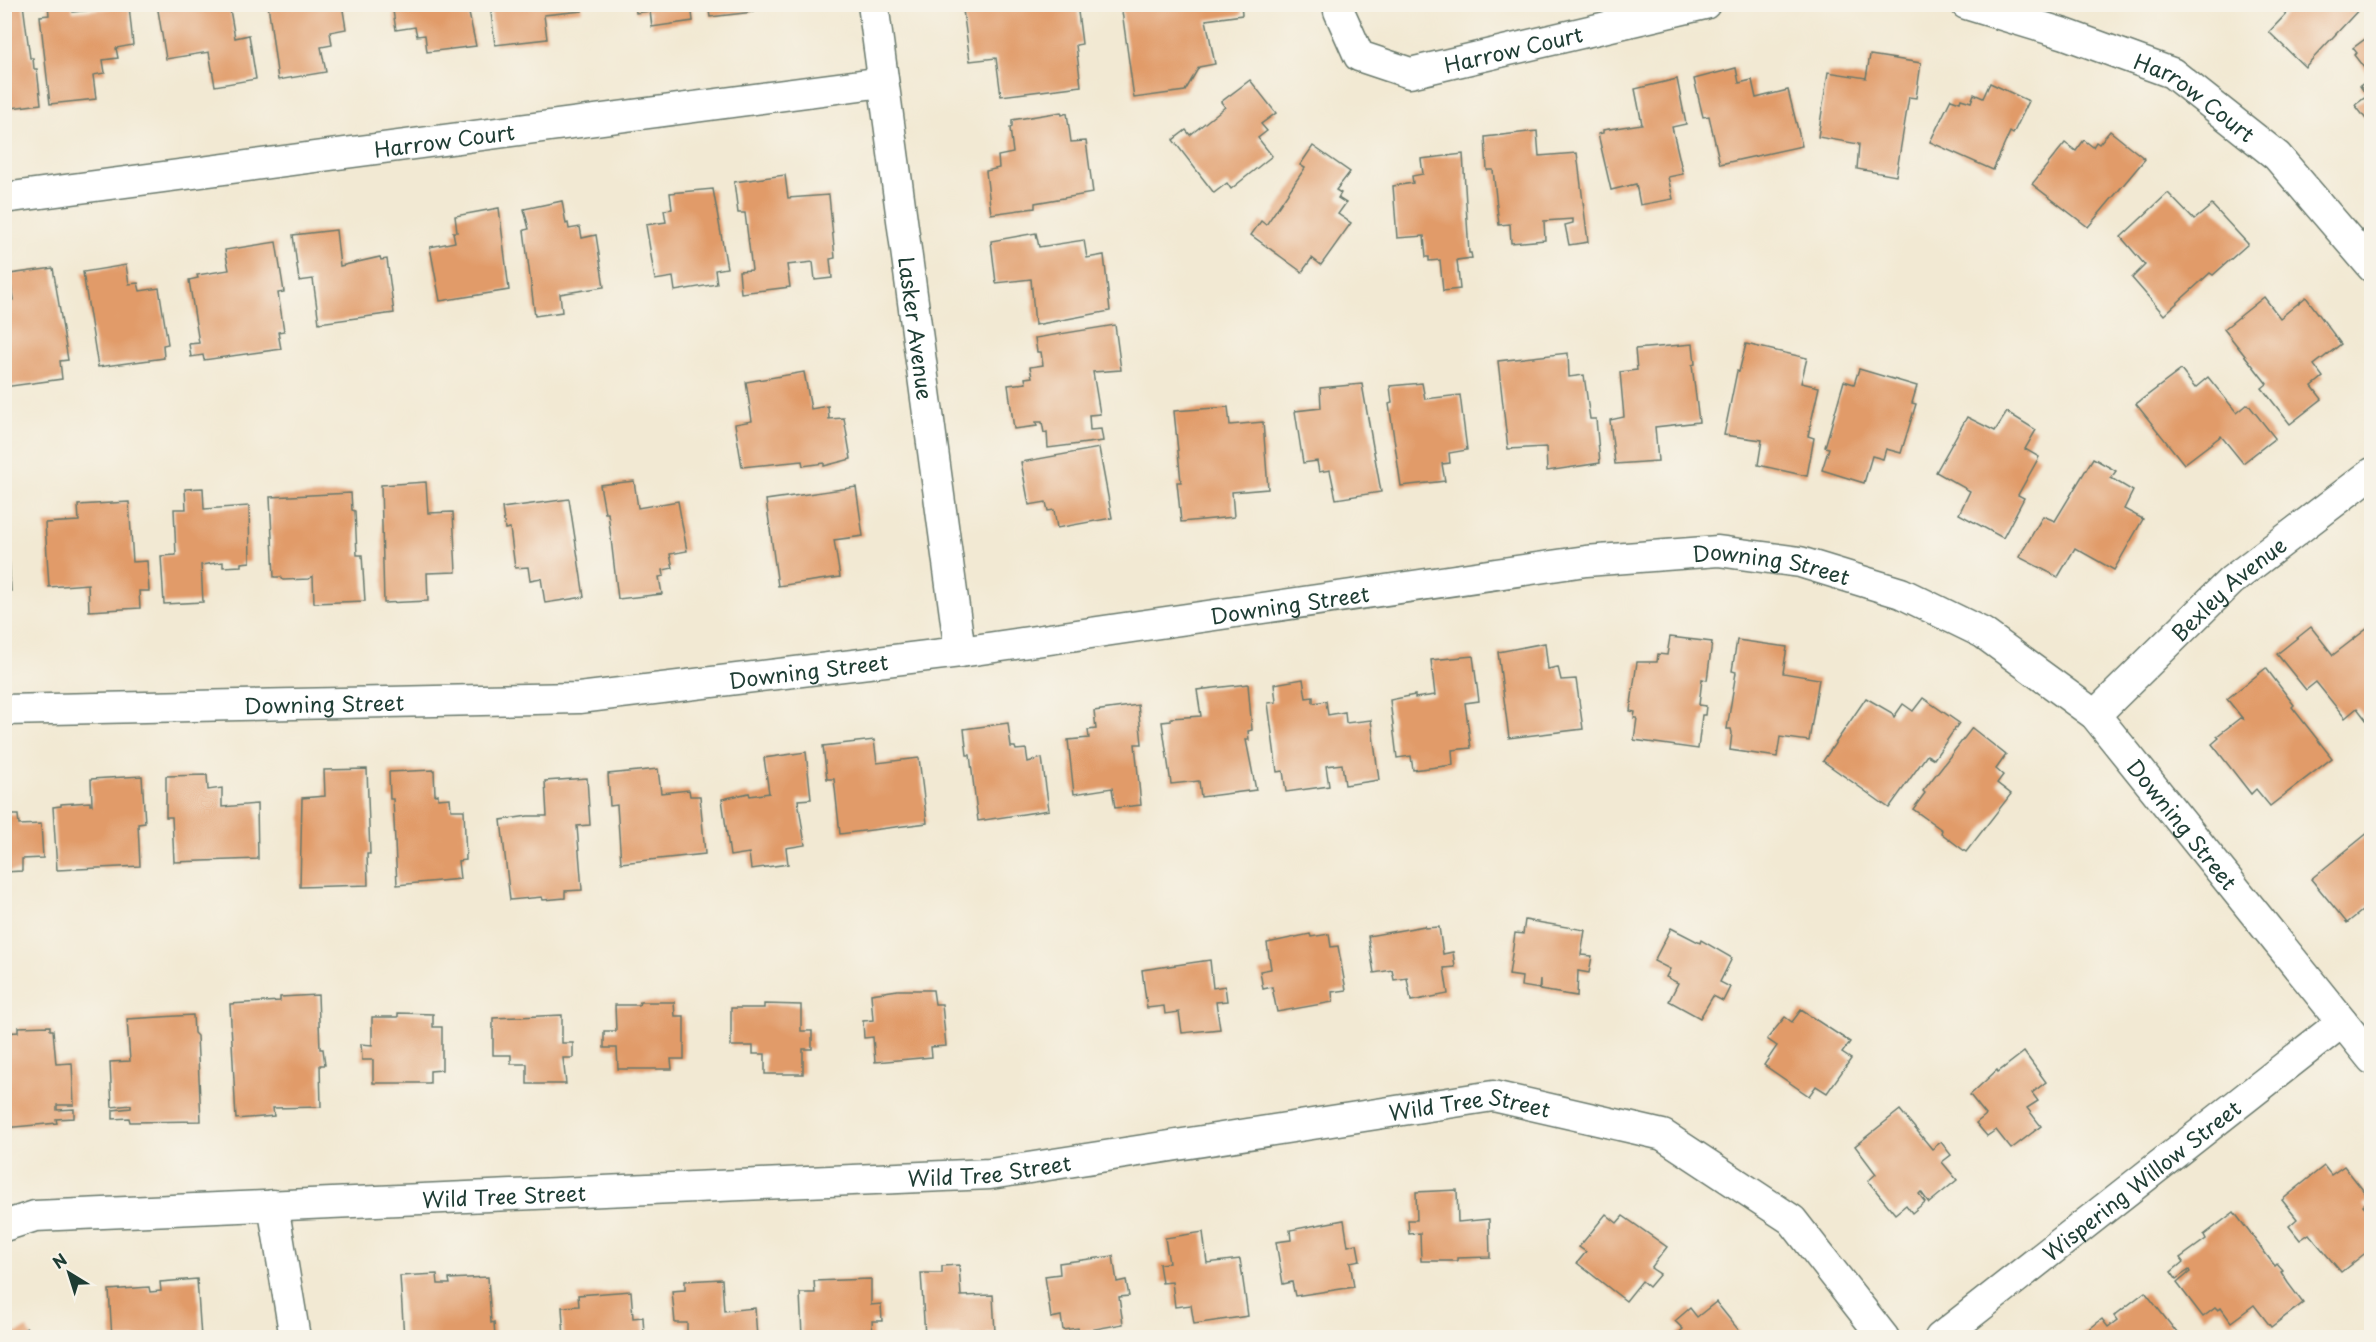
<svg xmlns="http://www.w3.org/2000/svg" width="2376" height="1342" viewBox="0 0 2376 1342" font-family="'Playpen Sans',sans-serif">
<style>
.building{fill:#e19b69}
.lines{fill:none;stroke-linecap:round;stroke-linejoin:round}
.street-casing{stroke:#69796c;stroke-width:33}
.street{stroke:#fff;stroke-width:30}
.labels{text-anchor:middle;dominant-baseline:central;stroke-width:5;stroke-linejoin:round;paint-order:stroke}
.street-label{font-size:21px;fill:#1f3d34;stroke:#f7f3e8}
</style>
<rect width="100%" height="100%" fill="#f7f3e8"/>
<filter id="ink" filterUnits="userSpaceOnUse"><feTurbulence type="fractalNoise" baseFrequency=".0167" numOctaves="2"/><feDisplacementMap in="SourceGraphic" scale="12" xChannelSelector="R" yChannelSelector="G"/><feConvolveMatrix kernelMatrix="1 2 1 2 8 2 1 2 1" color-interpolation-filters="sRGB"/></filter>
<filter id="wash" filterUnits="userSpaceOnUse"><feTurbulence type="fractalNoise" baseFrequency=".008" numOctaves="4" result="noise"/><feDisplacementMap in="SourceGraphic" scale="24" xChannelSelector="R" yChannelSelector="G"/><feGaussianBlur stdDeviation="1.35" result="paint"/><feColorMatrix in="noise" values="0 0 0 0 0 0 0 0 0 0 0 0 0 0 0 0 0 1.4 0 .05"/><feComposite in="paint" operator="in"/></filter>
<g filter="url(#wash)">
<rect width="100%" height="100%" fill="#f2e9d3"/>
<g id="blocks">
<g class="building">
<path d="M4 4H23L30 58H33L34 69H37L41 104 4 109Z"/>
<path d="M48 4H72L73 12 129 6 133 45 116 48 118 58 103 60 105 73 93 75 96 99 50 104 40 16 49 15Z"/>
<path d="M157 4H229L235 38 249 35 256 79 215 86 209 52 166 59Z"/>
<path d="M268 4H342L346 29 330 32 332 45 321 47 326 72 278 80Z"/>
<path d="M392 4H467L476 46 427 52 425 35 417 36 415 27 396 30Z"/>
<path d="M490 4H581L582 11 544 15 547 39 495 45Z"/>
<path d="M635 4H691L693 21 652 27 650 11 636 13Z"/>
<path d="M708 4H752L753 12 710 17Z"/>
<path d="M1008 4 1010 8 1039 4H1077L1082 44 1076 45 1081 86 1001 96 996 58 970 61 963 10Z"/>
<path d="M1121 4H1241L1242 15 1206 20 1215 64 1199 67 1185 91 1134 98Z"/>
<path d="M2275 4H2364L2305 67 2269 32 2286 14Z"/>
<path d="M2372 34V71L2368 73 2354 55 2357 53 2353 48Z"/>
<path d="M1870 55 1921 63 1916 98 1909 97 1896 176 1857 169 1859 144 1818 137 1828 72 1866 78Z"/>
<path d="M1736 68 1739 83 1752 80 1756 98 1788 90 1802 146 1720 164 1709 116 1703 117 1694 79Z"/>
<path d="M2372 77V127L2355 105 2367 96 2360 86Z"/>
<path d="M1677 79 1686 124 1672 127 1683 174 1668 177 1673 199 1640 205 1636 184 1611 190 1598 134 1603 133V130L1642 124 1635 89Z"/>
<path d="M1250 80 1276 113 1261 124 1267 131 1258 138 1272 156 1231 189 1227 183 1214 193 1173 140 1186 130 1190 135 1225 107 1221 102Z"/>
<path d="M1990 83 2029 101 2013 134 2010 132 1993 170 1930 142 1951 99 1960 102 1961 99 1971 102 1974 94 1983 98Z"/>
<path d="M1061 112 1062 115 1067 113 1071 142 1086 141 1093 193 1035 203V208L991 214 986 171 999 168 998 156 1013 153 1010 128 1012 127V120Z"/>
<path d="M1537 131 1539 156 1577 153 1588 242 1569 245 1565 225 1573 223V219L1544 221 1545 240 1511 243 1510 224 1499 225 1493 170H1487L1485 137Z"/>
<path d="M2110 131 2145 159 2088 227 2032 184 2065 143 2076 151 2084 140 2093 147 2096 142 2099 144Z"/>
<path d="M1313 146 1350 172 1336 190 1341 193 1338 198 1346 203 1338 214 1351 223 1321 265 1312 258 1302 272 1251 235 1261 221 1266 225 1305 168 1300 165Z"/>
<path d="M1463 154 1469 253H1471L1472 258 1457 260 1460 289 1443 291 1440 260 1429 261V257H1426L1424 236 1397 238 1393 186 1413 183 1412 176 1423 174 1421 159Z"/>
<path d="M785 175 788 198 829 195 835 258 830 259 832 278 815 280 813 262 787 265 790 287 741 293 739 271 752 270 745 213H738L734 182Z"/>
<path d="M713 189 727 268 715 270 717 284 675 291 673 277 655 280 646 225 666 222 664 210 672 209 670 193Z"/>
<path d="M2168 193 2194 220 2212 205 2248 244 2213 275 2210 273 2164 315 2132 278 2145 265 2121 237Z"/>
<path d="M562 201 566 224 568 223 569 229 580 227 582 238 596 235 604 287 560 294 562 312 535 316 524 230 529 229 524 209Z"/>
<path d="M499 208 509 290 440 301 430 247 455 242 453 232H457L455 216Z"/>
<path d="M336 230 340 266 380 257 381 260 387 259 394 313 319 323 313 279 299 281 293 235Z"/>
<path d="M1036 233 1039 247 1084 240 1087 258 1104 255 1110 311 1035 325 1031 279 996 283 991 241Z"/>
<path d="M276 242 284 292 278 293 284 331 278 332 281 349 204 360 203 355 191 357 189 344 199 343 189 280 198 278 197 275 229 270 225 250Z"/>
<path d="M126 265 129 284 138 283 140 291 159 288 168 344 163 345 164 358 98 367 83 272Z"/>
<path d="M53 268 68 360 60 361 62 379 4 387V302L13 300 10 274Z"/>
<path d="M2264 297 2280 318 2306 297 2341 344 2314 365 2323 377 2312 386 2322 399 2290 424 2262 388 2267 384 2224 329Z"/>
<path d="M1115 325 1121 370 1093 372 1100 414 1089 415 1090 430 1101 429 1103 441 1048 448 1047 432 1044 433 1042 422H1036L1037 426 1014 429 1008 385 1026 383 1025 378 1032 377 1030 367 1043 365 1041 352H1037L1035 338Z"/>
<path d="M1693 344 1695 364 1692 365 1699 422 1655 427 1658 461 1615 464 1610 420 1624 417 1620 372 1637 370 1635 349Z"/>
<path d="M1746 344 1807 358 1801 383 1819 387 1808 436 1814 438 1807 476 1758 465 1762 440 1724 435 1737 371 1739 372Z"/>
<path d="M1568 353 1569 377 1584 375 1590 419H1596L1600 463 1547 471 1546 447 1508 449 1498 361Z"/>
<path d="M1859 369 1917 386 1912 403 1916 404 1901 453 1886 449 1883 459 1872 456 1864 483 1822 470 1829 448 1825 447 1844 381 1854 384Z"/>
<path d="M2181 370 2195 388 2208 377 2237 413 2248 404 2275 438 2243 463 2221 436 2184 464 2136 404Z"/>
<path d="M804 372 811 409 828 406 829 419 844 418 851 459 824 466V463L803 466 802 461 742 467 735 424 752 421 746 382Z"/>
<path d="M1422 383 1425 399 1460 395 1467 450 1449 453 1450 463 1442 464 1445 481 1401 486 1389 404 1392 403 1390 386Z"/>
<path d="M1362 384 1381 492 1336 499 1330 470 1319 472 1317 461 1303 463 1295 411 1321 408 1320 388Z"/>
<path d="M1228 407 1230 425 1263 422 1268 489 1232 492 1234 517 1181 522 1177 482H1181L1174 411Z"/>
<path d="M2007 412 2036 430 2025 449 2039 457 2018 495 2024 498 2003 538 1959 514 1970 491 1936 472 1967 417 1995 431Z"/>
<path d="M1099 448 1112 518 1057 528 1054 510 1048 511 1046 502 1029 505 1021 462Z"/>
<path d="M2093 458 2116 471 2111 478 2133 491 2124 509 2143 519 2114 570 2075 548 2058 577 2019 557 2043 516 2055 521Z"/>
<path d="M634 481 638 508 678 501 687 551 670 554 673 568 663 570 664 576 659 577 662 594 618 599 608 513H605L600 485Z"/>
<path d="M426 482 428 513 453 512 456 572 427 573 428 601 384 603 381 485Z"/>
<path d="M856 487 863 536 834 540 840 577 778 586 766 500Z"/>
<path d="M203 488 204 509 249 506 250 562 241 563V566L223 567V562L201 565 203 602 164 604 161 556 176 555 174 509H186L185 489Z"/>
<path d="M351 493 352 510 355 511 357 555H362L365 601 314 603 313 576 309 579 283 580 281 577H274L270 497Z"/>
<path d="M569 499 584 597 545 603 541 578 530 580 528 567 515 568 510 528 505 529 502 508Z"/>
<path d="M129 502 133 562 147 561 149 591H139L140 608 89 611 88 584 49 587 45 523 79 521 78 505Z"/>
<path d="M4 539H8L11 591H4Z"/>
<path d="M2311 627 2333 655 2368 628 2372 632 2370 725 2357 708 2345 718 2316 682 2306 690 2277 654Z"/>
<path d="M1670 637 1712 642 1707 680 1702 679 1699 705 1706 706 1705 715H1702L1698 749 1634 740 1637 718H1634L1635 712 1630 711 1637 662H1657L1658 654 1667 655Z"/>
<path d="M1737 640 1787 647 1783 673 1819 679 1809 741 1780 737 1777 757 1730 750 1732 733 1731 729H1727L1736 672 1732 671Z"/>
<path d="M1545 643 1548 669 1558 667 1561 680 1576 679 1583 729 1509 738 1498 652Z"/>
<path d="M1473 656 1479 701 1465 703 1471 748 1452 750 1453 765 1413 770 1411 756 1397 758 1390 700 1415 695V698L1435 695 1431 660Z"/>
<path d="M2266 668 2294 705 2292 707 2332 758 2270 806 2256 789 2251 794 2212 744 2219 738 2217 736 2240 718 2243 719 2227 699Z"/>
<path d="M1303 679 1306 698 1313 697V703L1326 701 1328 715 1345 712 1346 723 1371 720 1379 780 1345 785 1342 764 1326 766 1329 786 1286 792 1283 771 1277 772 1268 703 1276 702 1274 684Z"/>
<path d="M1248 684 1252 730 1248 731 1249 740H1246L1256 790 1201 797 1199 781 1171 784 1162 722 1171 721V718L1201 716 1197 690Z"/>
<path d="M1866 698 1892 713 1894 717 1903 704 1913 711 1923 698 1959 723 1934 759 1927 755 1889 808 1823 761Z"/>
<path d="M1138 705 1142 744H1135L1141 805 1115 808 1112 788 1074 794 1068 740 1089 738 1088 730 1096 729 1094 711Z"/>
<path d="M1008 723 1011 747H1015L1016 750 1026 749 1028 762 1042 758 1049 810 978 821 970 755H967L964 729Z"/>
<path d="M1972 728 2006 755 1996 769 2003 775 1997 783 2011 794 1966 852 1941 833 1942 830 1913 809 1925 793 1923 791Z"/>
<path d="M874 740 877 763 919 758 927 823 840 834 834 779H827L823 746Z"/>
<path d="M806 752 811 799 798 800 805 845 786 848 788 864 751 869 749 853 730 856 722 799 749 793 750 796 769 793 764 758Z"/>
<path d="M367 769 370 854H367L368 885 300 887 302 798 325 796 324 770Z"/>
<path d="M658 769 661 793 689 790 690 796H700L705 854 621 863 617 805 610 806 608 774Z"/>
<path d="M434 770 435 795 438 794V799L450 798 451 810H464L466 860 458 861 460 879 397 885 393 799H390L389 772Z"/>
<path d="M207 775 208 790 222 788V807L257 804 258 859 174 862 172 817H166V776Z"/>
<path d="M142 776 145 823 138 824 140 866 57 870 53 807 61 806V804L90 802V805H92L91 779Z"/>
<path d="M587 778 590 825 577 826 582 890 565 891V898L543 900 542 897 510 900 501 820 528 816H547L545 781Z"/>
<path d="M4 815H18L19 825 41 824 43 858 22 859V871L4 872Z"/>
<path d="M2369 832 2372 835V903L2347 923 2311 879Z"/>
<path d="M1525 920 1585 930 1581 955 1592 956 1589 973 1578 971 1577 996 1540 990V979L1539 989 1521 986 1522 977 1509 975 1515 933 1523 934Z"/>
<path d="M1425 926V928L1439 927 1443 954 1453 952 1455 967 1444 968 1448 994 1411 1001 1407 978 1394 980 1392 970 1374 973 1368 936Z"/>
<path d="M1671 928 1700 943 1701 940 1732 958 1720 982 1730 987 1723 1001 1713 996 1700 1018 1669 1001 1678 983 1666 977 1670 969 1654 961Z"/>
<path d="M1310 934 1311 937 1329 934 1331 947 1338 946 1346 990 1332 992 1333 1002 1277 1012 1272 987 1263 989 1260 971 1271 969 1267 943Z"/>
<path d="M1210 960 1213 988 1225 986 1227 1001 1216 1002 1220 1029 1182 1033 1179 1012 1165 1014 1164 1006 1147 1008 1142 970Z"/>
<path d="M898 990H933L935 1004H942L946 1046 931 1047 932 1057 875 1062 873 1037 864 1038 863 1021 873 1020 871 994Z"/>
<path d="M318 995 320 1049H323L325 1065H320L321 1107 273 1108 274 1116 236 1119 230 1004 280 1001V997Z"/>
<path d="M640 1002H674L675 1016H684V1059H671L672 1069H618L617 1048H604V1031H616L615 1005H639Z"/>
<path d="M764 1004 801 1005V1031H812V1049H803V1074H765V1054H753V1046H731V1008H764Z"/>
<path d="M1801 1010 1850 1042 1842 1053 1851 1059 1827 1093 1816 1086 1809 1096 1764 1065 1777 1046 1767 1039 1785 1017 1792 1022Z"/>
<path d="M398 1013 433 1014V1027H442V1070L430 1071V1083H373V1060H362L361 1044 372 1045V1017H398Z"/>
<path d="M193 1015 194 1033 197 1036 201 1121 130 1122 129 1118 113 1119V1110L131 1108V1105L112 1107 110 1062 130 1061 127 1019Z"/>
<path d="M562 1015V1043H573V1058H563L566 1084H527V1064H511V1055H493V1018Z"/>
<path d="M50 1026V1030H53L56 1064 72 1063 74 1105H57V1110L74 1109V1118L56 1119 57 1123 4 1128V1033L18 1032V1027Z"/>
<path d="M2024 1052 2046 1082 2032 1093 2038 1101 2027 1108 2041 1126 2011 1149 1996 1130 1987 1136 1976 1123 1986 1115 1970 1095 1997 1070 1998 1072Z"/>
<path d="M1900 1110 1932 1149 1941 1142 1951 1155 1942 1162 1957 1180 1929 1203 1921 1192 1919 1194 1925 1202 1912 1213 1906 1205 1895 1214 1868 1181 1876 1174 1855 1146Z"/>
<path d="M2324 1166 2331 1175 2344 1166 2370 1199 2363 1205 2372 1215V1248L2341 1272 2309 1234 2300 1240 2289 1226 2297 1219 2282 1200Z"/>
<path d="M1457 1190 1458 1222 1489 1219 1490 1257 1457 1258V1261H1421L1420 1233 1409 1234 1408 1220H1417L1416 1192Z"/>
<path d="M2234 1212 2275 1266 2277 1264 2283 1271 2281 1272 2288 1283 2303 1303 2271 1327 2254 1305 2231 1322 2221 1308 2217 1310 2215 1308 2203 1317 2177 1283 2190 1272 2189 1270 2176 1279 2171 1272 2183 1262 2180 1258 2206 1239 2204 1235Z"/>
<path d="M1606 1214 1617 1223 1623 1216 1667 1247 1651 1268 1660 1274 1649 1287 1642 1281 1626 1301 1577 1263 1586 1252 1579 1247Z"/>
<path d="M1344 1220 1348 1246 1357 1244 1360 1260 1350 1262 1354 1287 1295 1296 1292 1282 1283 1284 1276 1242 1291 1240 1290 1230Z"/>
<path d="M1203 1232 1207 1263 1240 1259 1248 1316 1194 1324 1191 1305 1175 1307 1172 1282 1162 1283 1159 1264 1169 1263 1165 1238Z"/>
<path d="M1113 1256 1117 1282 1126 1280 1129 1296 1119 1297 1123 1324 1079 1332 1078 1328 1063 1330 1061 1316 1051 1318 1045 1276 1060 1274 1059 1263Z"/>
<path d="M959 1265 961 1296 993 1295 995 1333H987V1338H960V1334L925 1336 921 1273H942V1266Z"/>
<path d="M437 1274 438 1284H450L449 1279 488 1277 491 1323 494 1322 495 1337 404 1338 400 1276Z"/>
<path d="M197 1279 201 1338H112L109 1290 149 1287 150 1292 161 1291 160 1282Z"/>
<path d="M722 1279 724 1311 755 1308 757 1338H687V1323H675L672 1291 685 1290V1281Z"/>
<path d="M871 1279V1305L881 1304 882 1321H872L873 1338 802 1336 800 1293H815L814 1281Z"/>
<path d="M631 1291 633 1318 643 1317 644 1334H634V1338H564L562 1307 579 1306 578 1295Z"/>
<path d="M2145 1292 2181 1338H2078L2102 1319 2108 1327 2117 1320 2114 1316Z"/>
<path d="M1716 1302 1745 1338H1673L1683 1329 1675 1321 1690 1308 1697 1317Z"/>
<path d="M27 1328 32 1338H4V1335L9 1332 11 1336Z"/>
</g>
</g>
</g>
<g filter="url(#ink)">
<use href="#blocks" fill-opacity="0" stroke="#69796c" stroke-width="1.5"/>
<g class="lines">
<defs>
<g id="street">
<path id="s1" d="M873 4 960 652"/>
<path id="s2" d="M1339 4V11L1359 56 1410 73 1705 4"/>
<path id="s3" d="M1966 4 2065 34 2172 73 2277 156 2372 267"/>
<path id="s4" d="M4 198 883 82"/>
<path id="s5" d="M4 710 579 698 960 652 1586 561 1718 551 1800 562 1901 593 1983 633 2095 715 2372 1059"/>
<path id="s6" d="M2095 715 2231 581 2372 473"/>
<path d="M273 1205 295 1338"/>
<path id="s7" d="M4 1226 35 1216 990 1174 1493 1096 1663 1135 1792 1220 1884 1338"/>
<path id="s8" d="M1940 1338 2342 1022"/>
</g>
</defs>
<use href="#street" class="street-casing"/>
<use href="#street" class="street"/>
</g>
</g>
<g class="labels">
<g class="street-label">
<text stroke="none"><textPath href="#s2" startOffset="216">Harrow Court</textPath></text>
<text stroke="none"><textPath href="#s3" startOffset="249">Harrow Court</textPath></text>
<text stroke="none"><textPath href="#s4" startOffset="444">Harrow Court</textPath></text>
<text stroke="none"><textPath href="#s1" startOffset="327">Lasker Avenue</textPath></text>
<text stroke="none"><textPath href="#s5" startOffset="1778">Downing Street</textPath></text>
<text stroke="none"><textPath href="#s6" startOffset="184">Bexley Avenue</textPath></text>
<text stroke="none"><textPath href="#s5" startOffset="1292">Downing Street</textPath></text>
<text stroke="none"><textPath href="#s5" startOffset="806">Downing Street</textPath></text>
<text stroke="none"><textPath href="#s5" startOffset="320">Downing Street</textPath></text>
<text stroke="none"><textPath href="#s5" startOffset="2282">Downing Street</textPath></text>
<text stroke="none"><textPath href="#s7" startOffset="1474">Wild Tree Street</textPath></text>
<text stroke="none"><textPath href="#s7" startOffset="988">Wild Tree Street</textPath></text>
<text stroke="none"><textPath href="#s8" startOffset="256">Wispering Willow Street</textPath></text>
<text stroke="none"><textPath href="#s7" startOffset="502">Wild Tree Street</textPath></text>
</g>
</g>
<rect width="2376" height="1342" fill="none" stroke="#f7f3e8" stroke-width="24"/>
<g transform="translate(69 1273) rotate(322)" stroke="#f7f3e8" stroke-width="4.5" paint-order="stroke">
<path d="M0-4.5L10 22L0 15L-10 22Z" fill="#1f3d34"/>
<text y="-9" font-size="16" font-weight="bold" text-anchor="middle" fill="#1f3d34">N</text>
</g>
</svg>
